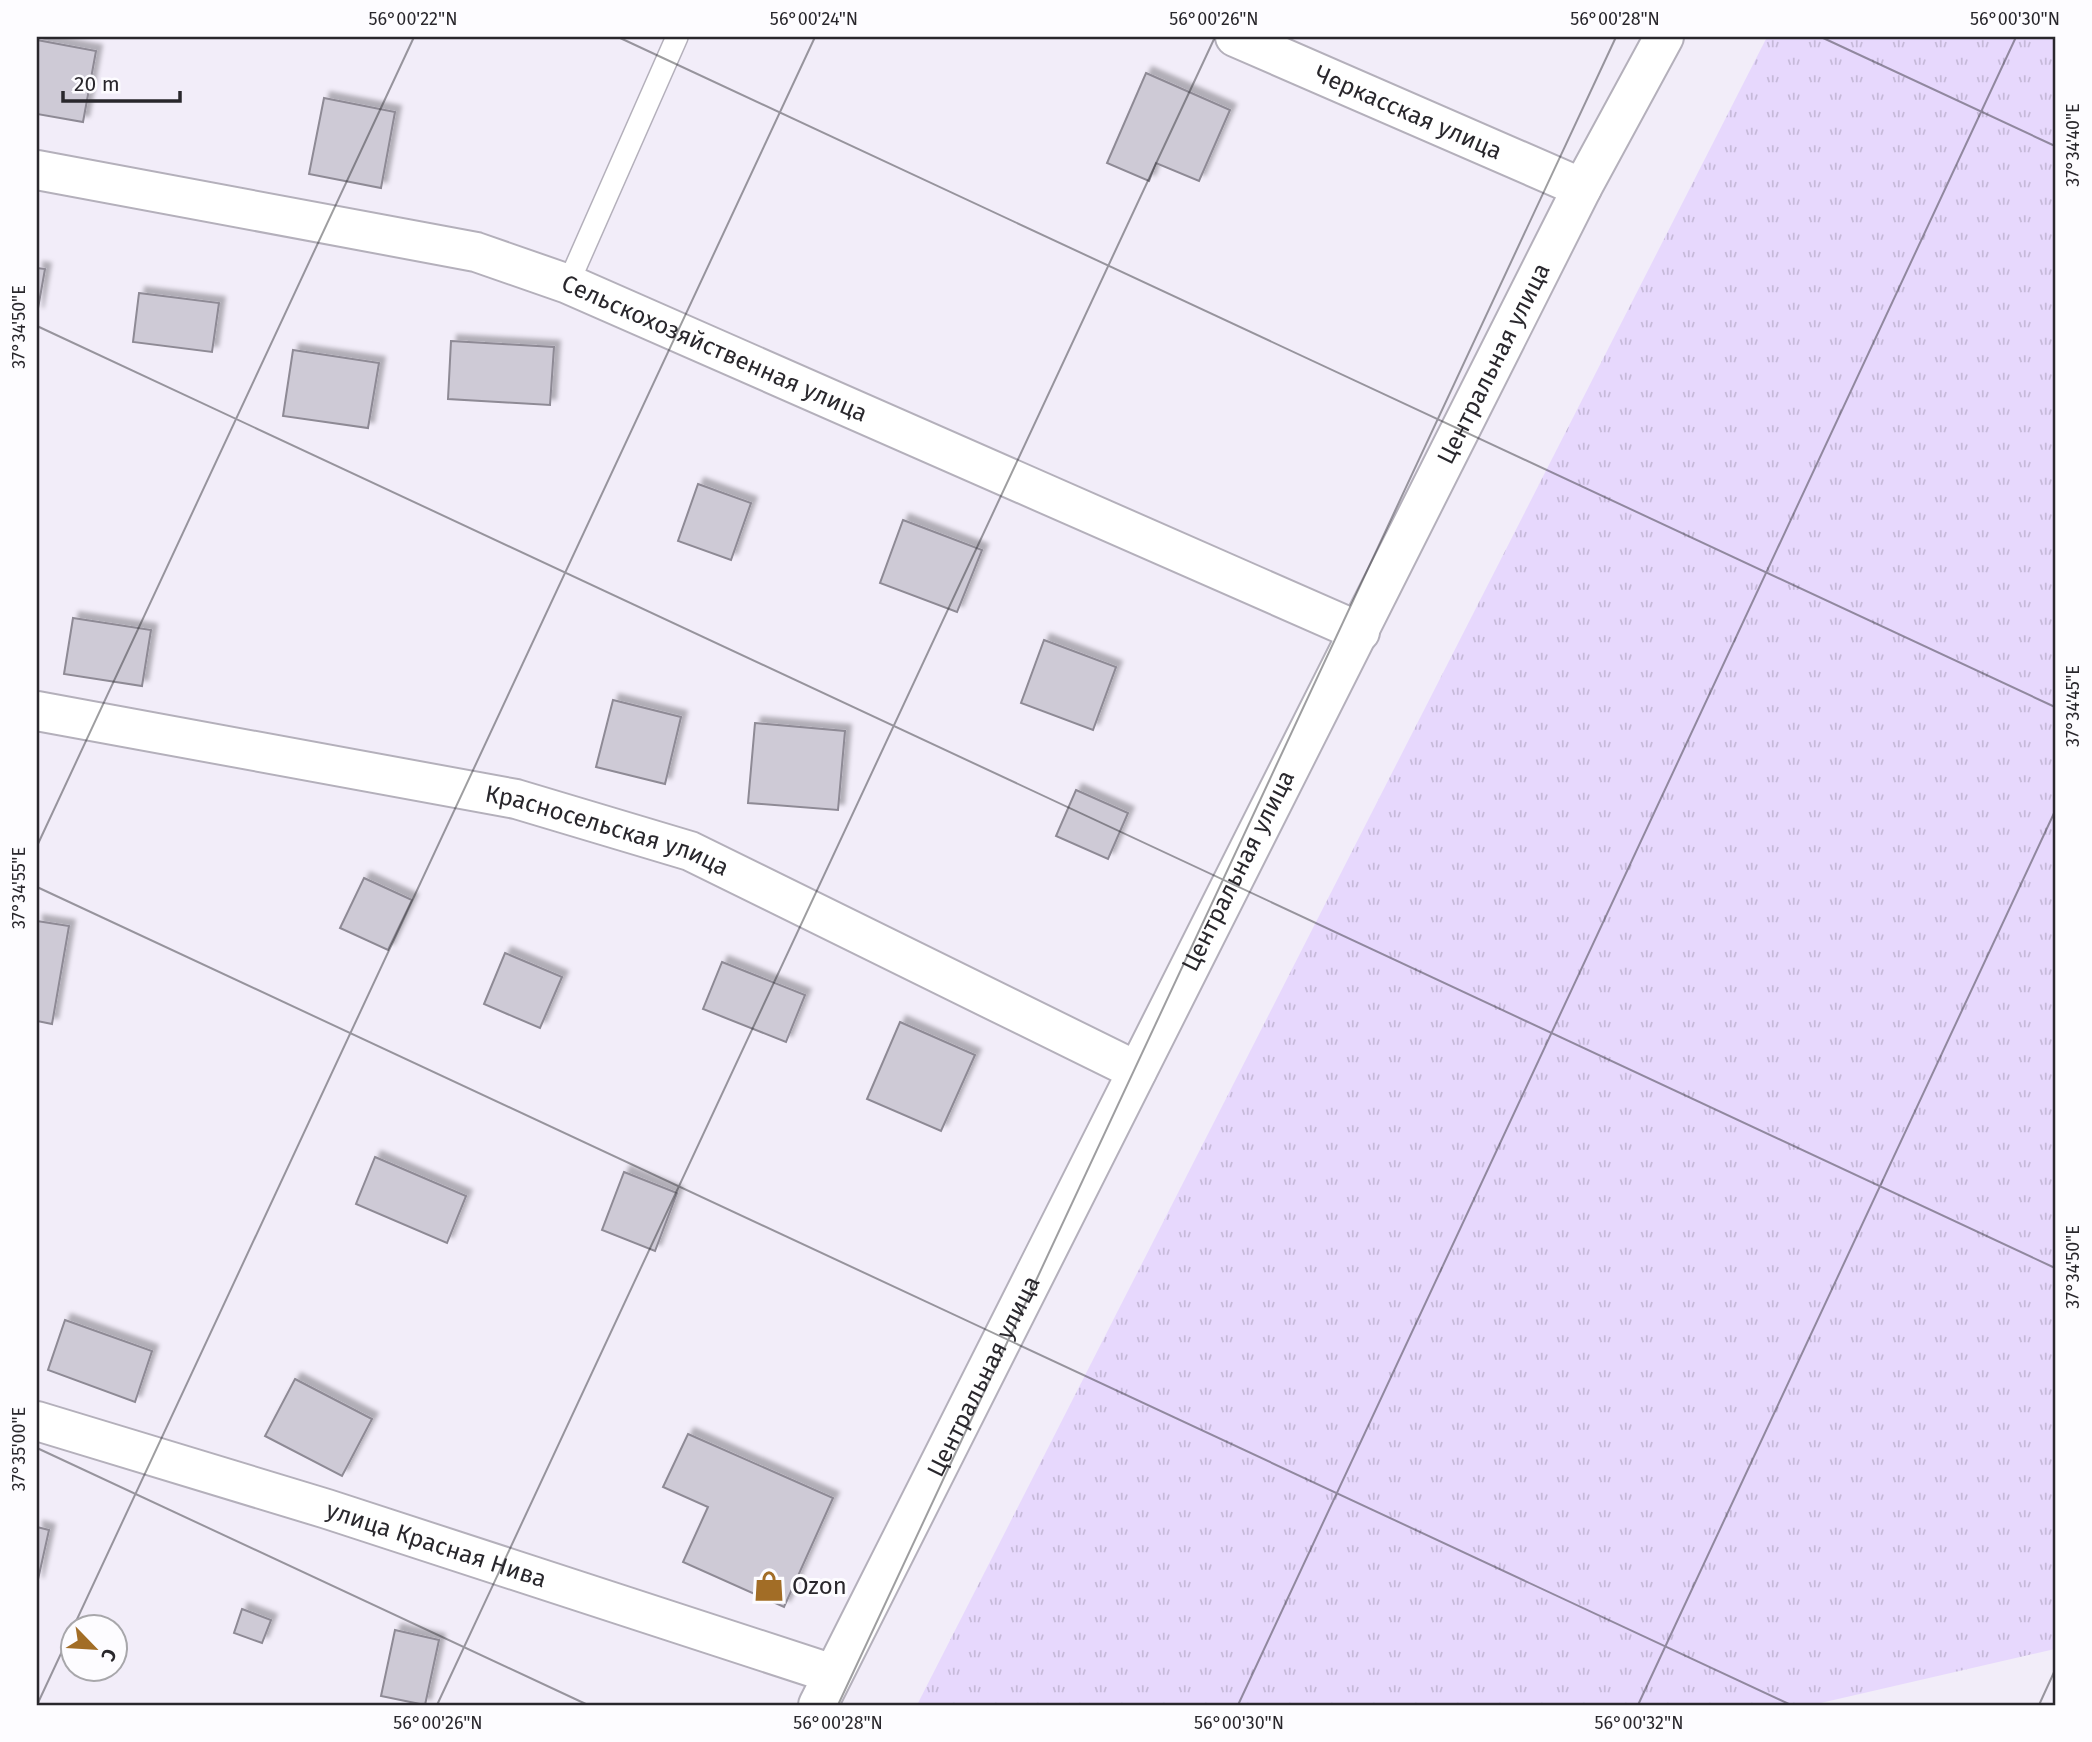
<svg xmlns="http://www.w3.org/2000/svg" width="2092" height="1742" viewBox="0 0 2092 1742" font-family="'Fira Sans',sans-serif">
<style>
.grass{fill:url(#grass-tufts)}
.building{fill:#cecad6;stroke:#8e8a95;stroke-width:2;filter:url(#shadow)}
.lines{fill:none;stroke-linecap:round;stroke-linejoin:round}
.lane-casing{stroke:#b4b0bb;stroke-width:24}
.street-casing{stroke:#b4b0bb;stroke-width:42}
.secondary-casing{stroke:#b4b0bb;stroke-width:42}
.lane{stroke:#fff;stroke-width:21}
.street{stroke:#fff;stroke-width:38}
.secondary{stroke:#fff;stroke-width:38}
.ticks{fill:none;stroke:#29272c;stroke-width:2;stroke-opacity:0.45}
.labels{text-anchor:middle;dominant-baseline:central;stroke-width:6;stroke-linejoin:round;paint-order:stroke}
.street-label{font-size:24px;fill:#29272c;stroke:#fdfcff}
.poi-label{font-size:24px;fill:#29272c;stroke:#fdfcff;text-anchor:start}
.neatline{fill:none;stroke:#29272c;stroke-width:2.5}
.ticks-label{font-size:18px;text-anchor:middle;fill:#29272c}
</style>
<defs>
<pattern id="grass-tufts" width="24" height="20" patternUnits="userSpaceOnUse" patternTransform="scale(1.75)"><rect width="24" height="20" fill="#e7d8fd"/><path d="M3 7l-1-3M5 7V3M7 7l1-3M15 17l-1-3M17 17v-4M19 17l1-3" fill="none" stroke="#c6b9d9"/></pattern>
<filter id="shadow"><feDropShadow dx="6" dy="-6" stdDeviation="2" flood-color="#0004"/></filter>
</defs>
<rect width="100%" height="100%" fill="#f2edf9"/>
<path class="grass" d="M1767 37H2055V1649L1812 1705H917Z"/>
<g class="building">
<path d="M37 40 96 51 83 122 37 114Z"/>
<path d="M1146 73 1230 110 1199 181 1156 163 1149 181 1107 163Z"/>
<path d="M324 98 395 112 381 188 309 174Z"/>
<path d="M37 268 45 269 37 314Z"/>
<path d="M139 293 219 303 212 352 133 342Z"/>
<path d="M451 341 554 347 550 405 448 399Z"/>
<path d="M293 350 379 363 368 428 283 416Z"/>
<path d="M698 484 751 503 731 560 678 541Z"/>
<path d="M903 520 982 550 957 612 880 583Z"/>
<path d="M73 618 151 630 142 686 64 674Z"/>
<path d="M1044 640 1116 667 1093 730 1021 703Z"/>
<path d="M613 700 681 717 665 784 596 767Z"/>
<path d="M755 723 845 731 838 810 748 803Z"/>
<path d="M1076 790 1128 813 1108 859 1056 836Z"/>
<path d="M364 878 412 900 388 950 340 928Z"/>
<path d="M37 921 69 926 52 1024 37 1021Z"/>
<path d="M505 953 562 977 540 1028 484 1004Z"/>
<path d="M722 962 805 995 786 1042 703 1009Z"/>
<path d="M900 1022 975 1055 941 1131 867 1099Z"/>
<path d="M375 1157 466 1196 447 1243 356 1204Z"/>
<path d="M624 1172 677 1193 655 1251 602 1230Z"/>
<path d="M65 1320 152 1351 135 1402 48 1370Z"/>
<path d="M295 1379 372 1419 342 1476 265 1436Z"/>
<path d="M688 1434 833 1498 784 1607 683 1562 708 1507 663 1487Z"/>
<path d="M37 1527 49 1530 37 1584Z"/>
<path d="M242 1609 271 1620 262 1643 234 1633Z"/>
<path d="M395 1630 439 1640 425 1705 381 1696Z"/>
</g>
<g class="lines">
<defs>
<path id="lane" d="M568 284 677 37"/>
<g id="street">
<path id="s1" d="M1235 37 1582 188"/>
<path id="s2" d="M37 170 476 252 568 284 1360 632"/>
<path id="s3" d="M37 711 516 799 690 851 1137 1071"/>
<path id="s4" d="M37 1421 327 1509 833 1674"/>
</g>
<g id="secondary">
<path id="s5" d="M818 1705 1582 188 1664 37"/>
</g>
</defs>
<use href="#lane" class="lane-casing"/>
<use href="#street" class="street-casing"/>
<use href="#secondary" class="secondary-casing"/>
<use href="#lane" class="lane"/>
<use href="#street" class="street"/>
<use href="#secondary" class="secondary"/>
</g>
<path class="ticks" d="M618 37 2055 707M1821 37 2055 146M37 326 2055 1268M37 846 414 37M37 887 1791 1705M37 1448 588 1705M37 1705 815 37M437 1705 1215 37M838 1705 1616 37M1238 1705 2016 37M1638 1705 2055 811M2039 1705 2055 1670"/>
<defs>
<symbol id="shop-bare" viewBox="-9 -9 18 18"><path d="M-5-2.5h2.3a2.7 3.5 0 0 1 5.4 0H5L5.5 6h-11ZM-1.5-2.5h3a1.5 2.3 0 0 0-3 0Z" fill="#a26d26" stroke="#fdfcff" stroke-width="2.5" paint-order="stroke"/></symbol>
</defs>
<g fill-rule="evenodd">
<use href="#shop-bare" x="747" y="1564" width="44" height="44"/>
</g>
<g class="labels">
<g class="street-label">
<text stroke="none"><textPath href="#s1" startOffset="189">Черкасская улица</textPath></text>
<text stroke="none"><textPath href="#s2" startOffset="704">Сельскохозяйственная улица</textPath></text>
<text stroke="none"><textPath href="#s5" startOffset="1502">Центральная улица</textPath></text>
<text stroke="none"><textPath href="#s3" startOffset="583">Красносельская улица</textPath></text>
<text stroke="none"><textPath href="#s5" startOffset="934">Центральная улица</textPath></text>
<text stroke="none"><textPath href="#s5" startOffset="368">Центральная улица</textPath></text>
<text stroke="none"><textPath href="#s4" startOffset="418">улица Красная Нива</textPath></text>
</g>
<g class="poi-label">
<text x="792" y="1586">Ozon</text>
</g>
</g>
<rect width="2092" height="1742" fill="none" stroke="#fdfcff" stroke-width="77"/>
<g transform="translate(94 1648) rotate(115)"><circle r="33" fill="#fdfcff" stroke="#a8a7ab" stroke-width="2"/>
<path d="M0-5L12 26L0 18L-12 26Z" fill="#a26d26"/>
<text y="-10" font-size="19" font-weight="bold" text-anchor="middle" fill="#29272c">С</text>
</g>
<path d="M63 91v10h117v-10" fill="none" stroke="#29272c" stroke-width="3.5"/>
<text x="74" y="91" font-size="21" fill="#29272c" stroke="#fdfcff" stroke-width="5" paint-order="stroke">20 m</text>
<rect x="38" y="38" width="2016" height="1666" class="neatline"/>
<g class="ticks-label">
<text x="413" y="25">56°00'22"N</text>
<text x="814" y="25">56°00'24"N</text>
<text x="1214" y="25">56°00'26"N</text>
<text x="1615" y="25">56°00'28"N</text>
<text x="2015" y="25">56°00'30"N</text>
<text transform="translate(2073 145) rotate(-90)" y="6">37°34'40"E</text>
<text transform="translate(19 327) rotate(-90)" y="6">37°34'50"E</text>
<text transform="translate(2073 706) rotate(-90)" y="6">37°34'45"E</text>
<text transform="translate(19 888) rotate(-90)" y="6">37°34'55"E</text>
<text transform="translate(2073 1267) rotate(-90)" y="6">37°34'50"E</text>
<text transform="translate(19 1449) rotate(-90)" y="6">37°35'00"E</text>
<text x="438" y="1729">56°00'26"N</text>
<text x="838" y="1729">56°00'28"N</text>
<text x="1239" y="1729">56°00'30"N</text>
<text x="1639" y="1729">56°00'32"N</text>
</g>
</svg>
